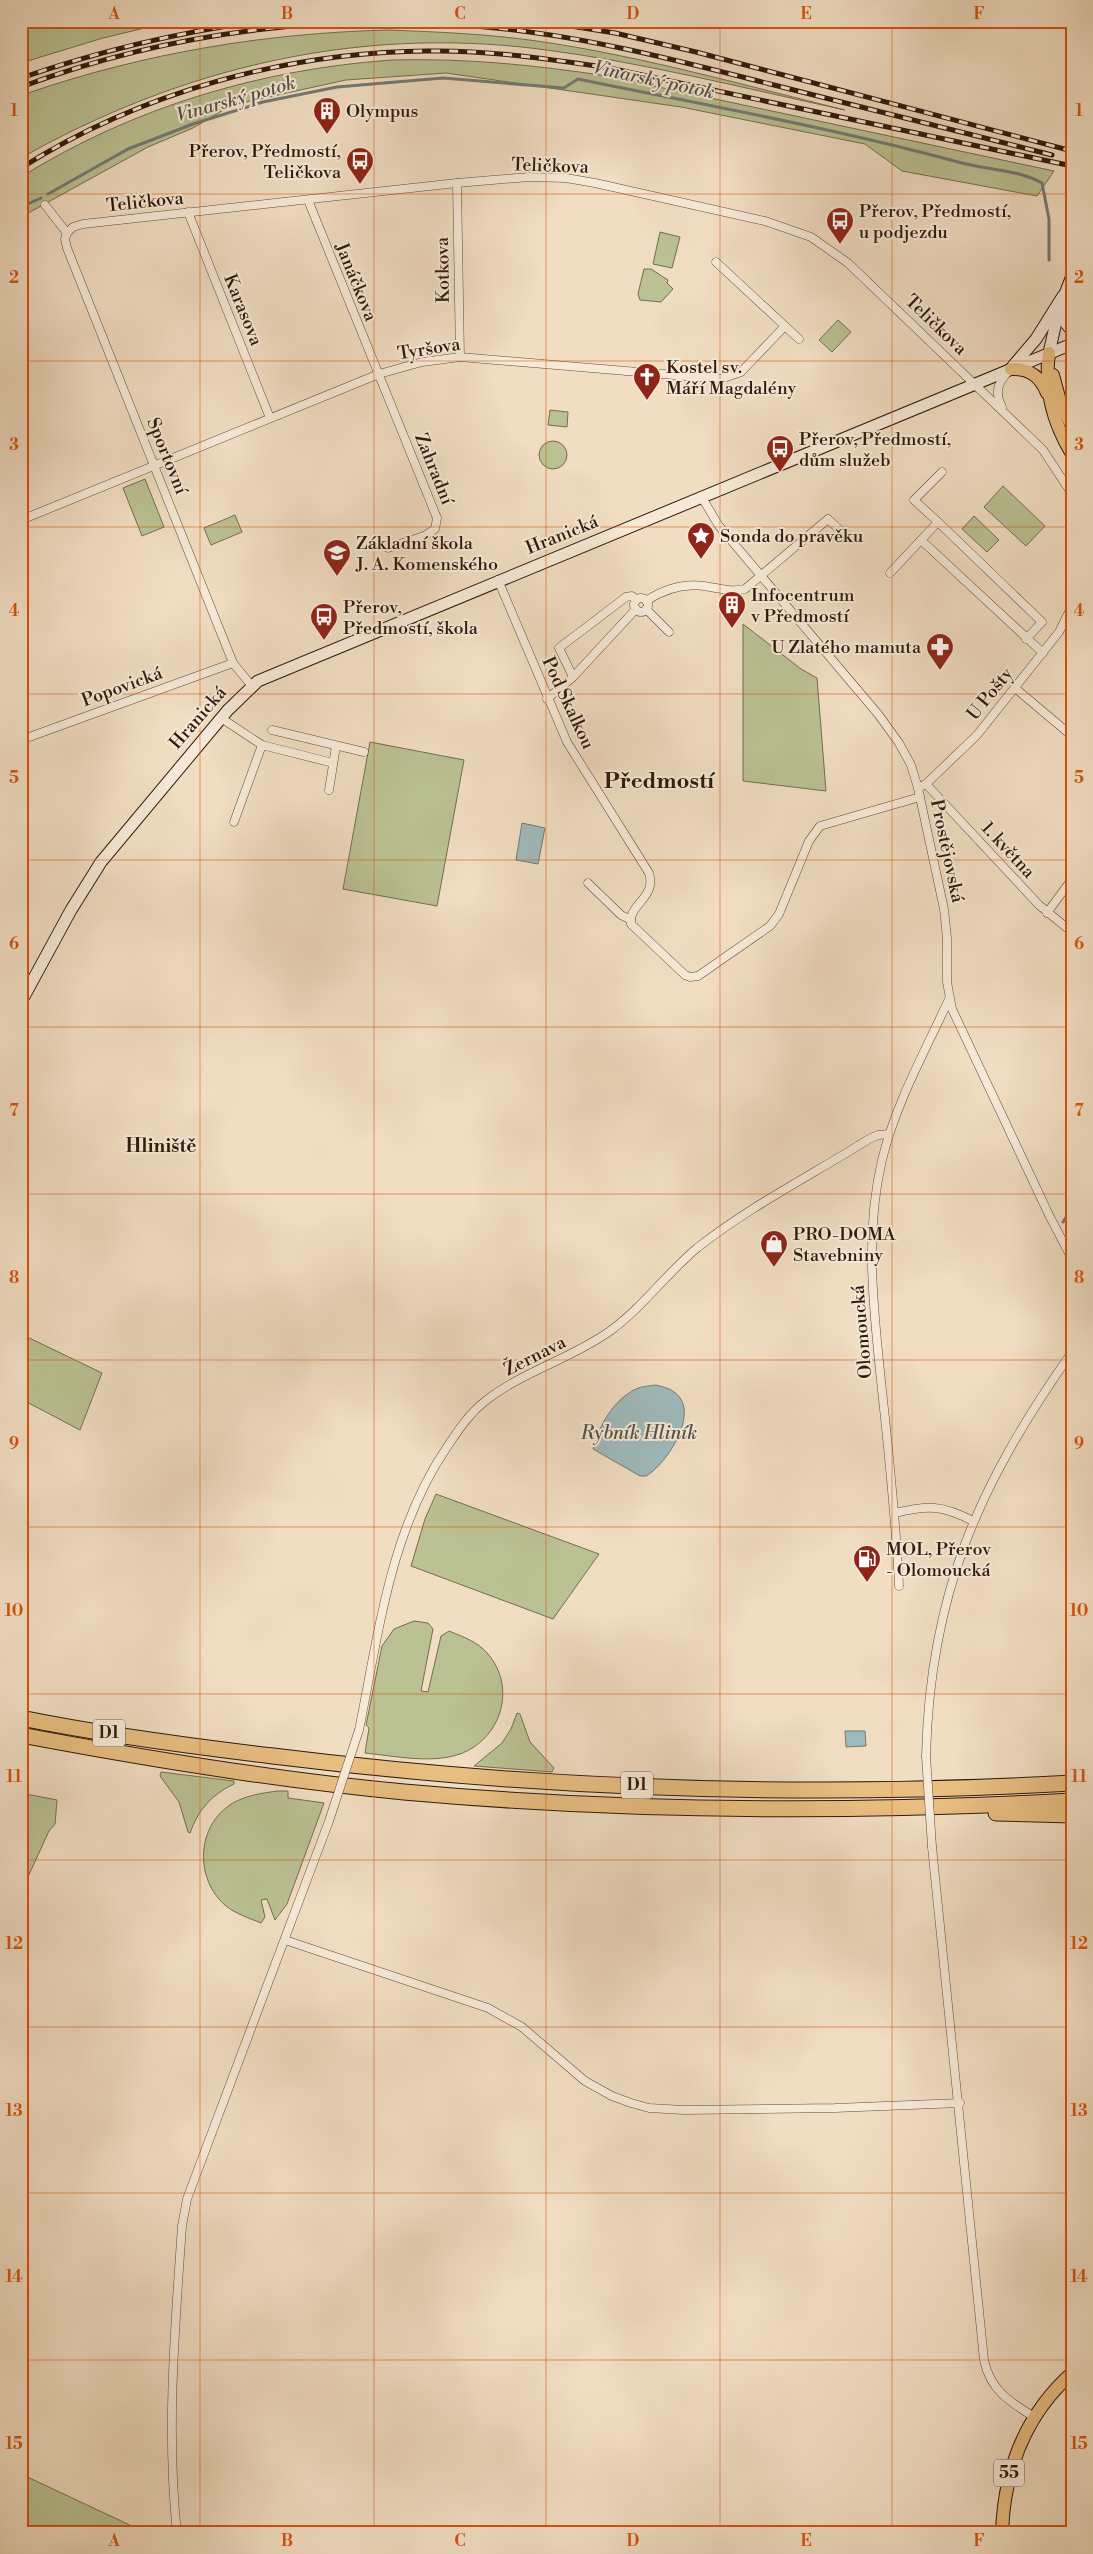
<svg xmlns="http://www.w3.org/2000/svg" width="1093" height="2554" viewBox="0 0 1093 2554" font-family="'Libre Bodoni',serif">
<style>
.green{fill:#bac193;stroke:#746d50}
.water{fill:#9fbabd;stroke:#727a76}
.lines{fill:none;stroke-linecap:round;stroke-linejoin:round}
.stream{stroke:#727a76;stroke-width:3}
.street-casing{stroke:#604a3a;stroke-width:9}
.secondary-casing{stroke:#2f190c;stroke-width:13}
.primary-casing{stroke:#2f190c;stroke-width:14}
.highway-casing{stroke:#2f190c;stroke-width:17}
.street{stroke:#f6e9d7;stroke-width:8}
.secondary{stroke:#f6e9d7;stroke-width:11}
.primary{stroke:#e8be81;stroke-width:12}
.highway{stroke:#e8be81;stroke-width:15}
.rail-casing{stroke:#2f190c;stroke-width:5}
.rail{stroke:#f6e9d7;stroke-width:3;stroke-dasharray:9;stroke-linecap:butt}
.street-bridge-casing{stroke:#604a3a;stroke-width:9;stroke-linecap:butt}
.street-bridge{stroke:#f6e9d7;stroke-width:8}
.grid{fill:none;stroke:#d6530c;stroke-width:1;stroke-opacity:0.55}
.labels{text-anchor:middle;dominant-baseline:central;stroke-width:4;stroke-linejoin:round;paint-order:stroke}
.shield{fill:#f6e9d7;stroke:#6b5749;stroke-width:1}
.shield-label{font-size:16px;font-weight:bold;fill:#2f190c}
.poi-label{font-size:18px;fill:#2f190c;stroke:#f6e9d7;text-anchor:start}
.street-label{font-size:18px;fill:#2f190c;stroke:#f6e9d7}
.water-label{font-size:19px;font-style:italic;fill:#56514a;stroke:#f6e9d7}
.neighbourhood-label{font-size:19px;font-weight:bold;fill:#2f190c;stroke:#f6e9d7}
.district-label{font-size:22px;font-weight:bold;fill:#2f190c;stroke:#f6e9d7}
.neatline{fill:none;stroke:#d6530c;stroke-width:2}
.grid-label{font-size:16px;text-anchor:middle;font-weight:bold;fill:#d6530c}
</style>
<rect width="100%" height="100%" fill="#f1ddc2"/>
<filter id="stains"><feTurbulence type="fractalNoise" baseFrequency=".004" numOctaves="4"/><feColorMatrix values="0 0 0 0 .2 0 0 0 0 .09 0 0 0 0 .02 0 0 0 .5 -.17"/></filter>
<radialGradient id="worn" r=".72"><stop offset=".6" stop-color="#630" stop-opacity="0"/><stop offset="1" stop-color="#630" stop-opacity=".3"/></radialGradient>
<g class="green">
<path d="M21 21H174L103 38 21 63Z"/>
<path d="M389 30C439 32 488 34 537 41 641 56 743 85 845 110 743 88 642 62 539 49 356 26 180 68 21 158V96L28 93C145 53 265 33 389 30Z"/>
<path d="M392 60C465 58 535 65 607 76L1054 171 1037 196 902 171 865 144 681 107 446 73 346 80 232 105 193 128 148 147 21 217V177C133 107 262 69 392 60Z"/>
<path d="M660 232 680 237 672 268 653 264Z"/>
<path d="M644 269H651L668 280 667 283 673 289 661 302 640 300 638 294Z"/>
<path d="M838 320 851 332 832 352 819 340Z"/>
<path d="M550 410 568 412 567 427 548 425Z"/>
<circle cx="553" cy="455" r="14"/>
<path d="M145 479 164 527 142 536 123 488Z"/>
<path d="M1003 486 1045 526 1026 546 984 507Z"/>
<path d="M235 515 242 532 211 545 204 528Z"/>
<path d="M974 516 999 540 987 552 962 529Z"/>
<path d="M743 624 801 669 817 678 826 791 743 781Z"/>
<path d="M370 742 464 760 437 906 343 889Z"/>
<path d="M21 1334 102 1373 80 1430 21 1399Z"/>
<path d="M436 1494 599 1554 553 1619 411 1566 425 1519Z"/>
<path d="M414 1621 428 1623 433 1629 421 1691 428 1692 441 1636 449 1631C463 1637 477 1641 488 1654 517 1688 501 1739 460 1754 431 1764 395 1756 365 1753L369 1728 366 1725 382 1646 394 1629Z"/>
<path d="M517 1713 520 1714 530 1742 554 1768 552 1772 474 1766 502 1743 511 1729Z"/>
<path d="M161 1772 234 1781V1784C212 1794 198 1810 190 1833L188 1832 179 1802 160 1776Z"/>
<path d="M278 1791H288V1798L324 1803 287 1904 275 1920 267 1899 261 1900 265 1917 261 1923C249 1918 236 1914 226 1906 194 1879 196 1825 233 1803 247 1795 263 1793 278 1791Z"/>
<path d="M21 1793 57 1800 55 1824 49 1831 21 1892Z"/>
<path d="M21 2474 134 2527 153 2533H21Z"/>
</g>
<g class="water">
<path d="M522 823 545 828 538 864 516 860Z"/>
<path d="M656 1385C662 1387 670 1388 674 1392 702 1411 666 1465 646 1476H640L593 1449C599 1426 613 1400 636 1389 642 1386 650 1386 656 1385Z"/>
<path d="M845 1731H865L866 1746 846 1747Z"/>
</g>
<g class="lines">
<g class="stream">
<path d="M48 194 128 149 193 124 263 102 337 87 443 78 564 88 578 79C705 105 833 128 958 162 986 170 1017 169 1042 183L1049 219V260"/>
<path d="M21 207 41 198"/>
<path d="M1063 1222 1072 1208"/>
</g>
<defs>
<g id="street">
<path d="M457 183 460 357"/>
<path d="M308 200 437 518 435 529 424 536 388 548"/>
<path d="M45 205 67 233"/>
<path d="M188 212 270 418"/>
<path d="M67 233 73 227 83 224 457 183 529 177 566 178 595 183 765 221 811 237 848 263 1043 450 1072 494"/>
<path d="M67 233 65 239 67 248 233 663 251 685"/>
<path d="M785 326 799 339"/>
<path d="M1002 407C995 394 997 384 1007 373"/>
<path d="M942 472 914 500 938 522 921 540 1043 653"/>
<path d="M701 496 719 526 878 714 899 743 911 765 918 788 944 909 947 938V982L952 1009 1049 1215 1072 1259"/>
<path d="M21 520 379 374 422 362 460 357 721 379 741 372 785 326 716 262"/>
<path d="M938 522 1042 622 1026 639"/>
<path d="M890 573 921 540"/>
<path d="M498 580 567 742 649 873C657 898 628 904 631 924L685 975 690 977 698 976 770 926 779 914 809 841 820 826 920 797"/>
<circle cx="641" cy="605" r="7"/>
<path d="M646 601C666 588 686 582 710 587 722 589 733 592 745 589L828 519 842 532"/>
<path d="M646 609 669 632"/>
<path d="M573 677 559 648 626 597 632 596 637 600"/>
<path d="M1015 688 1072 736"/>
<path d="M547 699 573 677 636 609"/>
<path d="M221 718 262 745 333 763"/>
<path d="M272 730 364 752"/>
<path d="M21 740 233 663"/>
<path d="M926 784 1039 905 1072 932"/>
<path d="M918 788 926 784 977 735 1059 632 1072 606"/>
<path d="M329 790 336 746"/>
<path d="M234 822 262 745"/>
<path d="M588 883 621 915 631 920"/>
<path d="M1047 913 1072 879"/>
<path d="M895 1513C929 1505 942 1505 973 1521"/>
<path d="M899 1586C896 1520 889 1455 882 1390 874 1313 864 1236 882 1160 896 1102 925 1052 949 999"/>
<path d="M359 1730C379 1632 390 1531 447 1447 458 1431 468 1415 484 1402 521 1372 571 1359 610 1331 642 1308 666 1274 697 1248 750 1206 812 1175 869 1139L878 1135 889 1134"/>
<path d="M926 1756C930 1593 979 1484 1072 1352"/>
<path d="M932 1847 984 2360C990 2390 1010 2402 1034 2417"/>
<path d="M285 1940 488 2008 522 2027 585 2081 612 2096 631 2103 649 2108 684 2110 835 2108 960 2103"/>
<path d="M177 2533C166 2430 175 2328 182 2226L187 2199 329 1821"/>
</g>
<g id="secondary">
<path d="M1063 306 1064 321 1072 331"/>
<path d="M1049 353 1059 309 1072 276"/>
<path d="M1013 366 1036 339 1063 296"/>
<path d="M21 1002 71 910 101 862 228 710 258 681 1072 344"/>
</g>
<g id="primary">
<path d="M1049 353C1044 389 1053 423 1072 454"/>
<path d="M1011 369C1029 368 1040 376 1047 393"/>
<path d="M1053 375 1060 401 1072 427"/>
<path d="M1002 2533C1004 2471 1025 2415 1072 2373"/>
</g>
<g id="highway">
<path d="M21 1718C104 1735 189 1746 273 1756 537 1789 806 1798 1072 1783"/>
<path d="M21 1735C148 1759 276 1780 404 1792 626 1812 849 1813 1072 1801"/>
<path d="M996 1813 1072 1815"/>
</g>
</defs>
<use href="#street" class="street-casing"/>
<use href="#secondary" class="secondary-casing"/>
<use href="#primary" class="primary-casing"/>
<use href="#highway" class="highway-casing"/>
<use href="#street" class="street"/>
<use href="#secondary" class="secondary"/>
<use href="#primary" class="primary"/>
<use href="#highway" class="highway"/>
<defs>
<g id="rail">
<path d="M539 21 615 33 696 52 1072 151"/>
<path d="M21 78C99 51 179 32 261 21"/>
<path d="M21 87C173 30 344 10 506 29 596 39 683 62 770 84 864 108 958 131 1052 155"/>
<path d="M21 168C141 92 287 52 428 51 489 50 549 59 609 68L1072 166"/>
</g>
</defs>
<use href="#rail" class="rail-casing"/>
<use href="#rail" class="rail"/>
<defs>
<g id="street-bridge">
<path d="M926 1756 932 1847"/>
<path d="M329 1821 359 1730"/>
</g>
</defs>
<use href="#street-bridge" class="street-bridge-casing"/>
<use href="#street-bridge" class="street-bridge"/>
</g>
<path class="grid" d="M200 21V2533M374 21V2533M546 21V2533M720 21V2533M892 21V2533M21 194H1072M21 361H1072M21 527H1072M21 694H1072M21 860H1072M21 1027H1072M21 1194H1072M21 1360H1072M21 1527H1072M21 1694H1072M21 1860H1072M21 2027H1072M21 2193H1072M21 2360H1072"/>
<defs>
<symbol id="building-pin" viewBox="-11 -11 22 30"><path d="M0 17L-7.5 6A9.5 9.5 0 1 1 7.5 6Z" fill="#8f2418" stroke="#f6e9d7"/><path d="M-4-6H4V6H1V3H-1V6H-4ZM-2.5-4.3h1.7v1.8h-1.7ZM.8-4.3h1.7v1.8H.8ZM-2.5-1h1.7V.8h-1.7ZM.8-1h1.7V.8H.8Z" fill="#fff"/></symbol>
<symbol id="bus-pin" viewBox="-11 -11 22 30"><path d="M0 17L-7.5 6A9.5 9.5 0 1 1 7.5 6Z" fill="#8f2418" stroke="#f6e9d7"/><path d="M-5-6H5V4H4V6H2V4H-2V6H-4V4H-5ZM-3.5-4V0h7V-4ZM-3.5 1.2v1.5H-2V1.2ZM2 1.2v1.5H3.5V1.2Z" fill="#fff"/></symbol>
<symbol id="church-pin" viewBox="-11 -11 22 30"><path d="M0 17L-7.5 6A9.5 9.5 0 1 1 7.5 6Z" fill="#8f2418" stroke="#f6e9d7"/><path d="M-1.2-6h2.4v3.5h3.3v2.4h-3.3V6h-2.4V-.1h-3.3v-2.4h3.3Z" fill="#fff"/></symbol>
<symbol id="sight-pin" viewBox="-11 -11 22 30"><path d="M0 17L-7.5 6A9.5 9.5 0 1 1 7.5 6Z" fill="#8f2418" stroke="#f6e9d7"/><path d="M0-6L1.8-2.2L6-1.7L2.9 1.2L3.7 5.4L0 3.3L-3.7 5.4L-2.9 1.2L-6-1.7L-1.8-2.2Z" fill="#fff"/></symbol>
<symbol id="school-pin" viewBox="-11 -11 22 30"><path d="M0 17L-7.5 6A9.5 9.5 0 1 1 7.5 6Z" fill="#8f2418" stroke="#f6e9d7"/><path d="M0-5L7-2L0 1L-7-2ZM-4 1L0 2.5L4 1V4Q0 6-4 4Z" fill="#fff"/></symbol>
<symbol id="pharmacy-pin" viewBox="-11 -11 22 30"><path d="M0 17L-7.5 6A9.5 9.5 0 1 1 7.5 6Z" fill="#8f2418" stroke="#f6e9d7"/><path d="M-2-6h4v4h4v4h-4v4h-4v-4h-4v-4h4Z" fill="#fff"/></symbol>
<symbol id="shop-pin" viewBox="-11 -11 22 30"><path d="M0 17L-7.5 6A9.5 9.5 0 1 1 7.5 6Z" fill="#8f2418" stroke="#f6e9d7"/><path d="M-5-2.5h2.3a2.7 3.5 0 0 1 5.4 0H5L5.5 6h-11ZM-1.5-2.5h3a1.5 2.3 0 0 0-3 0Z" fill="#fff"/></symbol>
<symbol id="fuel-pin" viewBox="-11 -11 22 30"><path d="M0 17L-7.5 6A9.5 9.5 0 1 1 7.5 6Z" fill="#8f2418" stroke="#f6e9d7"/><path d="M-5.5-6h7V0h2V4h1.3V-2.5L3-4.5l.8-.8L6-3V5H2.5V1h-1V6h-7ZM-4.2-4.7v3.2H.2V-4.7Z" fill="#fff"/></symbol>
</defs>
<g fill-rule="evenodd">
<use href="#building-pin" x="311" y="95" width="32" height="43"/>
<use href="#bus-pin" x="344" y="145" width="32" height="43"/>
<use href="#bus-pin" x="824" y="205" width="32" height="43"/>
<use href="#church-pin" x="631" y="361" width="32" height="43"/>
<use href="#bus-pin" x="764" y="433" width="32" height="43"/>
<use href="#sight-pin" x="685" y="520" width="32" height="43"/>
<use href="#school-pin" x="321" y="537" width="32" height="43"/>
<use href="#building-pin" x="716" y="589" width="32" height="43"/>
<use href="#bus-pin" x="308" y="601" width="32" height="43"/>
<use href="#pharmacy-pin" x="924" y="631" width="32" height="43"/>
<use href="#shop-pin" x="758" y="1228" width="32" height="43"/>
<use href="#fuel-pin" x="851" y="1543" width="32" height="43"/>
</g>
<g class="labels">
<g class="shield">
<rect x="93" y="1719.5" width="32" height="27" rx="4"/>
<rect x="621" y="1771.5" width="32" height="27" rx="4"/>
<rect x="994" y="2459.5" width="30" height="27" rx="4"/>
</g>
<g class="shield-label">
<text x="109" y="1733">D1</text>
<text x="637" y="1785">D1</text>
<text x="1009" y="2473">55</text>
</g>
<g class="poi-label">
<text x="346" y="111">Olympus</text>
<text x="341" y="151" text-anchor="end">Přerov, Předmostí,<tspan x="341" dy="21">Teličkova</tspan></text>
<text x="859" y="211">Přerov, Předmostí,<tspan x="859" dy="21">u podjezdu</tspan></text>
<text x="666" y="367">Kostel sv.<tspan x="666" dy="21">Máří Magdalény</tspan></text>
<text x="799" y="439">Přerov, Předmostí,<tspan x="799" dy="21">dům služeb</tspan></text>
<text x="720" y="536">Sonda do pravěku</text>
<text x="356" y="543">Základní škola<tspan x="356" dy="21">J. A. Komenského</tspan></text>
<text x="751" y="595">Infocentrum<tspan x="751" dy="21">v Předmostí</tspan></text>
<text x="343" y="607">Přerov,<tspan x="343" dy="21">Předmostí, škola</tspan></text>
<text x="921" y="647" text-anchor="end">U Zlatého mamuta</text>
<text x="793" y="1234">PRO-DOMA<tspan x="793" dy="21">Stavebniny</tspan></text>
<text x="886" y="1549">MOL, Přerov<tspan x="886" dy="21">- Olomoucká</tspan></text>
</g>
<g class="street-label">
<text transform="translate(550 166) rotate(2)">Teličkova</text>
<text transform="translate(145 202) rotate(-6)">Teličkova</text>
<text transform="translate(443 270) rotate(-91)">Kotkova</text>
<text transform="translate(356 282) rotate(68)">Janáčkova</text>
<text transform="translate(243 310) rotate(68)">Karasova</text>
<text transform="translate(936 325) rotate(44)">Teličkova</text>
<text transform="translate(429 349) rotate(-9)">Tyršova</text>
<text transform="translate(167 456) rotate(68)">Sportovní</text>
<text transform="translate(434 469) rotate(68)">Zahradní</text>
<text transform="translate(562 535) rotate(-22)">Hranická</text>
<text transform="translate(122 687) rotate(-20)">Popovická</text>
<text transform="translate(990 694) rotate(-51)">U Pošty</text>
<text transform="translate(568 703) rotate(65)">Pod Skalkou</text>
<text transform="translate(198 718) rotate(-49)">Hranická</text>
<text transform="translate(1008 850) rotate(47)">1. května</text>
<text transform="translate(947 851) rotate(78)">Prostějovská</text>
<text transform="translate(862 1332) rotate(-95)">Olomoucká</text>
<text transform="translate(535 1356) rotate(-27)">Žernava</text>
</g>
<g class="water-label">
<text transform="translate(654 80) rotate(12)">Vinarský potok</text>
<text transform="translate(236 99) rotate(-16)">Vinarský potok</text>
<text x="639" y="1433">Rybník Hliník</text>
</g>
<g class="neighbourhood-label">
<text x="161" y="1146">Hliniště</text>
</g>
<g class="district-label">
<text x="659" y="781">Předmostí</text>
</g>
</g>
<rect width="1093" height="2554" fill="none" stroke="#f1ddc2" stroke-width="55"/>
<rect x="28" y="28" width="1038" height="2498" class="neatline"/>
<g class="grid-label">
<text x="114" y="19">A</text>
<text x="287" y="19">B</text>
<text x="460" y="19">C</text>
<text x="633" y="19">D</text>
<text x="806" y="19">E</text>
<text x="979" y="19">F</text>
<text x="14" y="116">1</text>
<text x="1079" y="116">1</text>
<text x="14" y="283">2</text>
<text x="1079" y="283">2</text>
<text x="14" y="450">3</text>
<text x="1079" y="450">3</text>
<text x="14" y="616">4</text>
<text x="1079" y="616">4</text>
<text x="14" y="783">5</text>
<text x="1079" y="783">5</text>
<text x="14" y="949">6</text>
<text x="1079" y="949">6</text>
<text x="14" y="1116">7</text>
<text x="1079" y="1116">7</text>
<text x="14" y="1283">8</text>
<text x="1079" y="1283">8</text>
<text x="14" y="1449">9</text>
<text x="1079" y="1449">9</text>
<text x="14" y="1616">10</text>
<text x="1079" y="1616">10</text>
<text x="14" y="1782">11</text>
<text x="1079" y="1782">11</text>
<text x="14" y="1949">12</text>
<text x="1079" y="1949">12</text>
<text x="14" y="2116">13</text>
<text x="1079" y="2116">13</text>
<text x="14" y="2282">14</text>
<text x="1079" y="2282">14</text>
<text x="14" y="2449">15</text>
<text x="1079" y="2449">15</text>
<text x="114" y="2546">A</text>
<text x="287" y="2546">B</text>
<text x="460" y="2546">C</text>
<text x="633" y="2546">D</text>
<text x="806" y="2546">E</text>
<text x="979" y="2546">F</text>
</g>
<rect width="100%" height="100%" filter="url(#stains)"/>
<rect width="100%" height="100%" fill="url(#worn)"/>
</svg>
